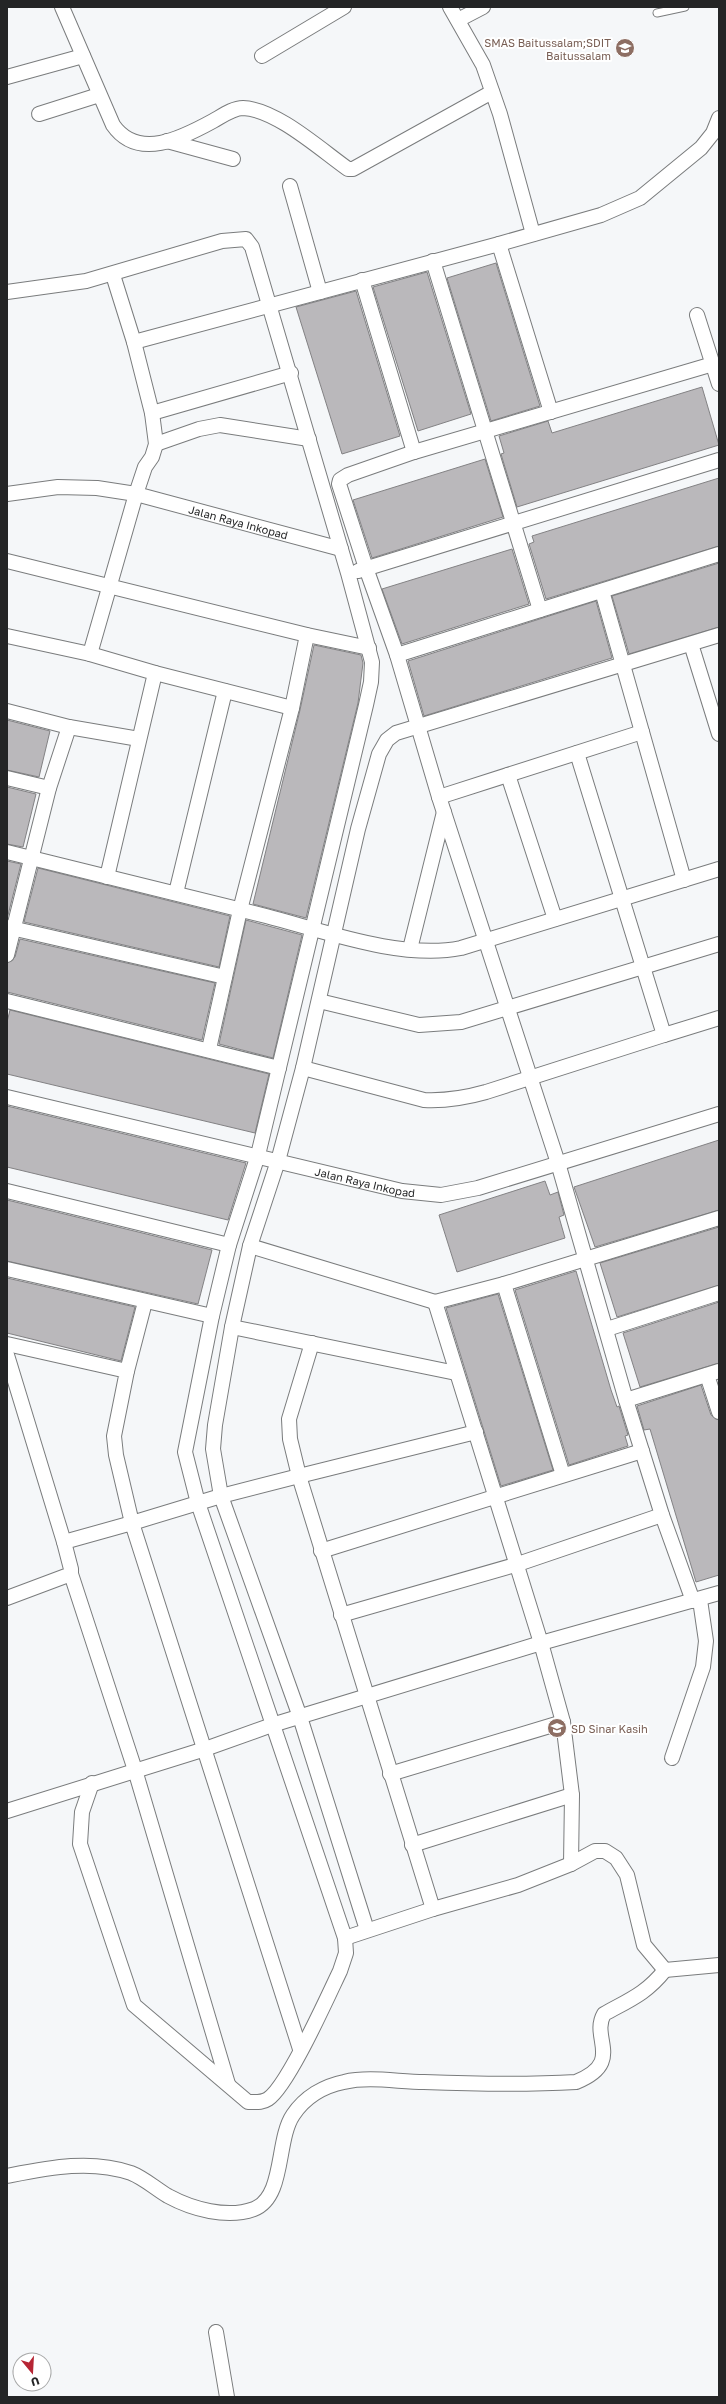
<svg xmlns="http://www.w3.org/2000/svg" width="726" height="2404" viewBox="0 0 726 2404" font-family="'Golos Text',sans-serif">
<style>
.building{fill:#bab8bb;stroke:#838284}
.lines{fill:none;stroke-linecap:round;stroke-linejoin:round}
.lane-casing{stroke:#7a7c7d;stroke-width:9}
.street-casing{stroke:#7a7c7d;stroke-width:16}
.lane{stroke:#fff;stroke-width:7}
.street{stroke:#fff;stroke-width:14}
.labels{text-anchor:middle;dominant-baseline:central;stroke-width:4;stroke-linejoin:round;paint-order:stroke}
.education-label{font-size:11px;fill:#785e54;stroke:#fff;text-anchor:end}
.street-label{font-size:11px;fill:#242526;stroke:#fff}
</style>
<rect width="100%" height="100%" fill="#f5f7f9"/>
<g class="building">
<path d="M496 263 540 406 491 421 447 278Z"/>
<path d="M427 272 471 414 418 431 373 287Z"/>
<path d="M356 291 400 436 342 454 296 307Z"/>
<path d="M702 387 719 445 517 507 501 454 504 453 499 436 548 421 552 433Z"/>
<path d="M485 459 503 517 372 558 353 500Z"/>
<path d="M719 478V546L546 599 529 544 534 542 532 536Z"/>
<path d="M512 549 529 604 402 644 382 589Z"/>
<path d="M719 563V627L629 654 612 596Z"/>
<path d="M596 601 612 658 424 716 408 661Z"/>
<path d="M314 645 361 655 363 663 358 703 306 918 253 904 300 710Z"/>
<path d="M7 720 50 731 39 777 7 770Z"/>
<path d="M7 787 36 794 23 847 7 844Z"/>
<path d="M7 861 21 864 7 919Z"/>
<path d="M38 868 230 916 219 967 24 922Z"/>
<path d="M246 920 302 935 273 1058 219 1044Z"/>
<path d="M20 939 215 983 202 1040 7 992V963L15 957Z"/>
<path d="M10 1010 269 1074 255 1133 7 1074V1022Z"/>
<path d="M7 1106 246 1163 228 1220 7 1167Z"/>
<path d="M719 1140V1210L595 1247 574 1187Z"/>
<path d="M545 1181 550 1195 558 1192 564 1215 559 1217 565 1238 457 1272 439 1215Z"/>
<path d="M7 1200 212 1250 198 1304 7 1261Z"/>
<path d="M719 1227V1285L617 1317 600 1263Z"/>
<path d="M576 1271 611 1390 617 1407 619 1406 628 1435 625 1436 628 1446 569 1465 515 1290Z"/>
<path d="M7 1278 135 1307 121 1361 7 1333Z"/>
<path d="M498 1294 553 1470 501 1486 446 1308Z"/>
<path d="M719 1302V1363L640 1387 623 1333Z"/>
<path d="M701 1385 711 1415 719 1420V1575L696 1582 650 1429 644 1430 637 1406Z"/>
</g>
<g class="lines">
<defs>
<path id="lane" d="M657 13 685 7"/>
<g id="street">
<path d="M62 7 113 125C138 161 182 138 213 121 222 116 233 108 243 108 276 109 321 150 348 169H353L492 92"/>
<path d="M450 7 483 65 500 114 533 234"/>
<path d="M458 20 483 7"/>
<path d="M262 56 344 7"/>
<path d="M7 77 83 56"/>
<path d="M39 114 99 95"/>
<path d="M167 141 233 159"/>
<path d="M290 186 320 292"/>
<path d="M499 244 601 215 640 198 701 148 713 133 719 118"/>
<path d="M433 261 540 610 719 554"/>
<path d="M362 280 414 452"/>
<path d="M7 292 86 281 222 241 246 239 252 247 348 573 372 662 371 682 366 705 258 1155 229 1245 212 1316 185 1452 198 1503 345 1938 346 1953 340 1971C328 1996 288 2086 268 2099 262 2103 256 2102 248 2102L134 2005 80 1844 82 1812 92 1783"/>
<path d="M697 315 719 384"/>
<path d="M134 342 499 244 551 412"/>
<path d="M152 413 291 373"/>
<path d="M156 444 199 429 220 425 309 439"/>
<path id="s1" d="M7 494 58 487 97 488 136 494 341 549"/>
<path d="M7 561 307 635 369 648"/>
<path d="M358 571 719 460"/>
<path d="M602 591 684 880"/>
<path d="M7 636 90 654 155 673 107 877"/>
<path d="M691 644 719 734"/>
<path d="M90 654 136 494 145 467 152 457 156 444 152 413 134 342 113 275"/>
<path d="M397 655 540 610"/>
<path d="M155 673 292 708"/>
<path d="M7 711 69 727 139 739"/>
<path d="M577 753 664 1035 719 1018"/>
<path d="M508 775 555 919"/>
<path d="M7 778 49 788"/>
<path d="M439 797 642 732"/>
<path d="M7 852C93 873 180 895 266 916 324 931 402 960 461 948L719 869"/>
<path d="M176 893 225 691"/>
<path d="M7 927 225 977"/>
<path d="M410 949 444 812"/>
<path d="M7 955 49 788 69 727"/>
<path d="M7 1001 279 1068"/>
<path d="M319 1001 419 1025 461 1022 719 944"/>
<path d="M209 1049 240 910 292 708 307 635"/>
<path d="M303 1068 424 1100C446 1101 465 1098 486 1092L664 1035"/>
<path id="s2" d="M7 1097 402 1191 441 1195 478 1188 719 1114"/>
<path d="M7 1191 229 1245"/>
<path d="M719 1218 504 1284 435 1302 541 1643 719 1593"/>
<path d="M250 1246 435 1302"/>
<path d="M7 1269 212 1316"/>
<path d="M504 1284 563 1475"/>
<path d="M232 1327 456 1373"/>
<path d="M607 1329 719 1293"/>
<path d="M7 1344 127 1371 114 1436 116 1455 132 1523 221 1496 299 1476 290 1439 289 1419 312 1343"/>
<path d="M7 1355 64 1542"/>
<path d="M127 1371 145 1302"/>
<path d="M707 1375 719 1412"/>
<path d="M626 1400 558 1163 439 797 397 655 366 568 339 484 340 480 348 475 414 452 713 364"/>
<path d="M476 1432 299 1476 433 1909 518 1885 571 1864 595 1851H605L616 1858 627 1875 644 1945 665 1970 719 1965"/>
<path d="M321 1551 642 1451"/>
<path d="M71 1574 135 1770 228 2084"/>
<path d="M7 1598 71 1574V1569L64 1542 132 1523 300 2049"/>
<path d="M693 1601 662 1515 626 1400 719 1371"/>
<path d="M341 1615 515 1565 662 1515"/>
<path d="M672 1758 703 1667 706 1641 700 1600"/>
<path d="M390 1774 563 1722"/>
<path d="M7 1811 205 1749 272 1725 541 1643 563 1722 572 1795 571 1864"/>
<path d="M412 1845 572 1795"/>
<path d="M367 1930 300 1717 221 1496 213 1449 215 1425 232 1327 250 1246 278 1161 303 1068 358 829 379 754 387 740 396 733 719 635"/>
<path d="M345 1938 433 1909"/>
<path d="M7 2176C48 2168 90 2159 131 2173 144 2178 156 2189 168 2196 192 2209 227 2219 254 2209 285 2197 276 2140 293 2115 305 2097 324 2086 344 2082 369 2076 399 2082 424 2082 475 2084 525 2085 576 2082 625 2062 590 2038 604 2014 629 2000 646 1994 665 1970"/>
<path d="M216 2332 227 2397"/>
</g>
</defs>
<use href="#lane" class="lane-casing"/>
<use href="#street" class="street-casing"/>
<use href="#lane" class="lane"/>
<use href="#street" class="street"/>
</g>
<defs>
<symbol id="school-disc" viewBox="-11 -11 22 22"><circle r="9.5" fill="#8d6e63" stroke="#fff"/><path d="M0-5L7-2L0 1L-7-2ZM-4 1L0 2.5L4 1V4Q0 6-4 4Z" fill="#fff"/></symbol>
</defs>
<g fill-rule="evenodd">
<use href="#school-disc" x="614" y="37" width="22" height="22"/>
<use href="#school-disc" x="546" y="1717" width="22" height="22"/>
</g>
<g class="labels">
<g class="education-label">
<text x="611" y="42">SMAS Baitussalam;SDIT<tspan x="611" dy="13">Baitussalam</tspan></text>
<text x="571" y="1728" text-anchor="start">SD Sinar Kasih</text>
</g>
<g class="street-label">
<text stroke="none"><textPath href="#s1" startOffset="236">Jalan Raya Inkopad</textPath></text>
<text stroke="none"><textPath href="#s2" startOffset="368">Jalan Raya Inkopad</textPath></text>
</g>
</g>
<rect width="726" height="2404" fill="none" stroke="#242526" stroke-width="16"/>
<g transform="translate(32 2372) rotate(162)"><circle r="19" fill="#ffffff" stroke="#a7a8a8"/>
<path d="M0-3L7 15L0 10L-7 15Z" fill="#b62534"/>
<text y="-6" font-size="11" font-weight="bold" text-anchor="middle" fill="#242526">U</text>
</g>
</svg>
